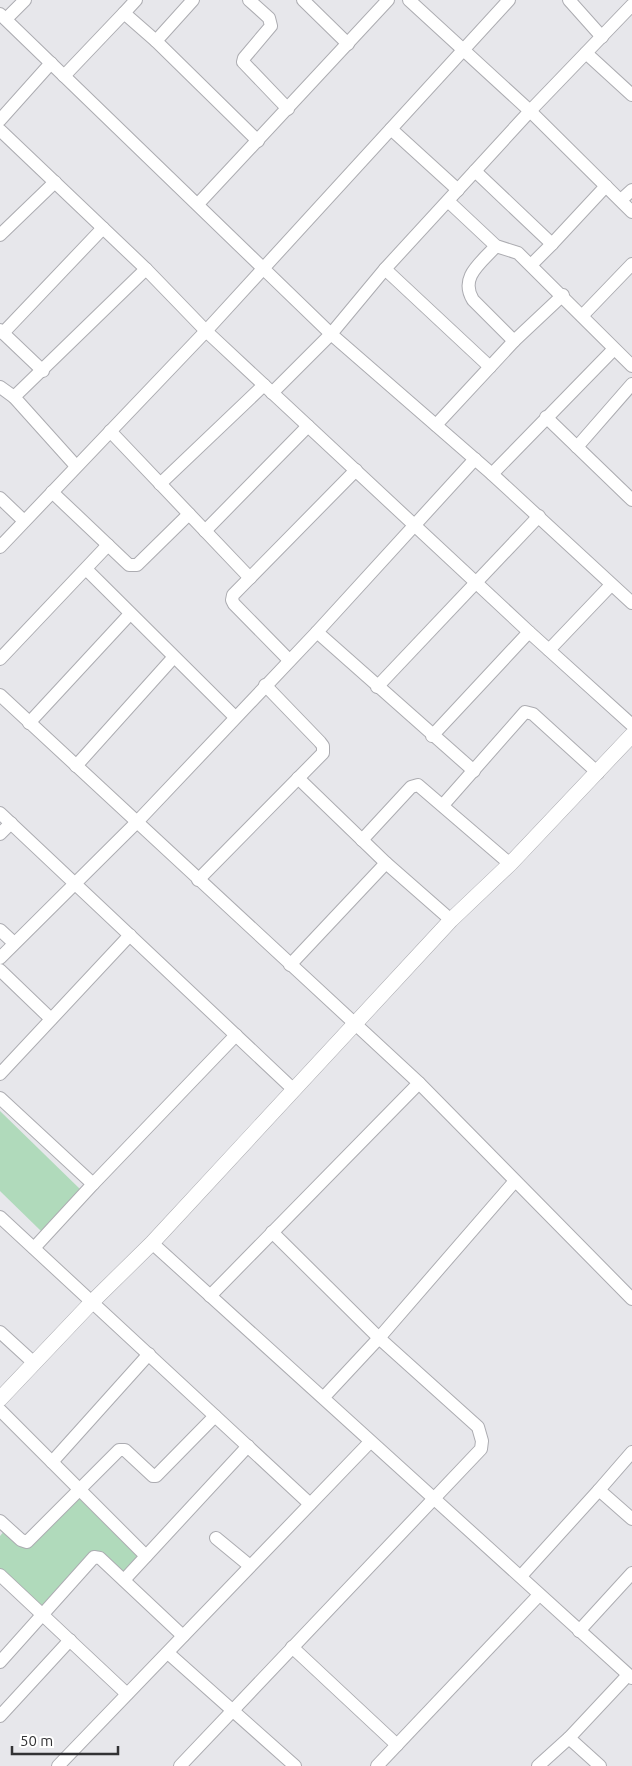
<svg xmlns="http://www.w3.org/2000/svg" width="632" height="1766" viewBox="0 0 632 1766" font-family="Ubuntu,sans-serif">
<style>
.green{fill:#b0dabb}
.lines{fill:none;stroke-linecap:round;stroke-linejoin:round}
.minor-casing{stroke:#acacb1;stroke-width:14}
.tertiary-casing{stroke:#acacb1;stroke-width:16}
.minor{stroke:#fff;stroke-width:12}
.tertiary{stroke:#fff;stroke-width:15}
</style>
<rect width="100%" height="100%" fill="#e7e7eb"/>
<g class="green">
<path d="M0 1111 82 1191 41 1231 0 1191Z"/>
<path d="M79 1492 143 1556 124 1577 97 1552 43 1611 0 1572V1536L5 1530 19 1542Z"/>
</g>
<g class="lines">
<defs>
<g id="minor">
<path d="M193 0 156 41 258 141"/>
<path d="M249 0 269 18 271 26 244 58 243 62 288 109"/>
<path d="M303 0 348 44"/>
<path d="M409 0 530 111 632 212"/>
<path d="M569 0 602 37"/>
<path d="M124 13 136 0"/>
<path d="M0 14 331 334 492 474 632 603"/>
<path d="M6 19 25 0"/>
<path d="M586 53 632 95"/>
<path d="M64 76 124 13 156 41"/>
<path d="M0 120 51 63"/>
<path d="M391 129 458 190"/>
<path d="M0 130 146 269 206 331 529 632 632 725"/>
<path d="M475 171 552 244 606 186"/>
<path d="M621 200 632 190"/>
<path d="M448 201 496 246 518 253 632 366"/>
<path d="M198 204 388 0"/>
<path d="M0 235 55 182"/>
<path d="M496 246C481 263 459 277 473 300L514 341"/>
<path d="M531 265 552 244"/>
<path d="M385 269 490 367"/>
<path d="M582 316 632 264"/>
<path d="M0 330 43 371"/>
<path d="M3 333 103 228"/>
<path d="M0 387 14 397"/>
<path d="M272 393 331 334 385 269 530 111 632 5"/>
<path d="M546 417 632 500"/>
<path d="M436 425 514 341 563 295"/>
<path d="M110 431 250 578"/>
<path d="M577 447 632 384"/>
<path d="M76 466 14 397 146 269"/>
<path d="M492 474 614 349"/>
<path d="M160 484 264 385"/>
<path d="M52 492 129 565H137L189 514"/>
<path d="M0 498 24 521"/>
<path d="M205 531 308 426"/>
<path d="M0 547 206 331 509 0"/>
<path d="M87 570 235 717"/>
<path d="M317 632 474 771"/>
<path d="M549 650 611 585"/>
<path d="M0 659 108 545"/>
<path d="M289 660 234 604 232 600 233 595 356 470"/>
<path d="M377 687 539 516"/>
<path d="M0 695 419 1083 632 1299"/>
<path d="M29 723 129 615"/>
<path d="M432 736 529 632"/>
<path d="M76 766 173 658"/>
<path d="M298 778 386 863 451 920"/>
<path d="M443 805 525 712 533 714 598 773"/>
<path d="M0 813 294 1090"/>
<path d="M0 834 11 823"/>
<path d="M362 840 411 787 418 785 510 864"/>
<path d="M198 880 323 753V746L320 742 265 685"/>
<path d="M0 930 14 943"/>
<path d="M0 958 136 823 317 632 475 459"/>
<path d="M290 965 386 863"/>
<path d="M0 970 51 1019"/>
<path d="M0 1074 130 935"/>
<path d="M0 1098 93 1184 34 1248"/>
<path d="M93 1184 236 1035"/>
<path d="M0 1217 310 1504"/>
<path d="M272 1232 379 1338 324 1397"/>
<path d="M152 1243 632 1678"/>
<path d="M210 1296 419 1083"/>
<path d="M0 1332 34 1363"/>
<path d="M0 1410 146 1556"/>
<path d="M52 1462 149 1354"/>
<path d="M599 1490 632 1452"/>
<path d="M0 1521 21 1540 27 1542 119 1450H125L153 1476H156L215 1416"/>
<path d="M216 1538 250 1566"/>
<path d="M0 1575 127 1694"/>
<path d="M521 1576 599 1490 632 1519"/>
<path d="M124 1580 248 1446"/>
<path d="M579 1631 632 1573"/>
<path d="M292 1647 397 1745"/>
<path d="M168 1653 295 1766"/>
<path d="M0 1662 94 1557 100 1558 183 1636"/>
<path d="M0 1716 70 1640"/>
<path d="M569 1738 600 1766"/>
<path d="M58 1766 370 1442"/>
<path d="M180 1766 481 1449 482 1441 478 1427 379 1338 515 1181"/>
<path d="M377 1766 539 1595"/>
<path d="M538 1766 569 1738 628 1675"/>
</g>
<path id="tertiary" d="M0 1399 92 1302 152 1243 451 920 510 864 632 735"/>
</defs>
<use href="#minor" class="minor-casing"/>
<use href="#tertiary" class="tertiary-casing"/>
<use href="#minor" class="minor"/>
<use href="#tertiary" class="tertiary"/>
</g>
<path d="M12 1746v8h106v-8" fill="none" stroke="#323234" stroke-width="2.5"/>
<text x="20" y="1746" font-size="15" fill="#323234" stroke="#ffffff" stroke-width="4" paint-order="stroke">50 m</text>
</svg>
